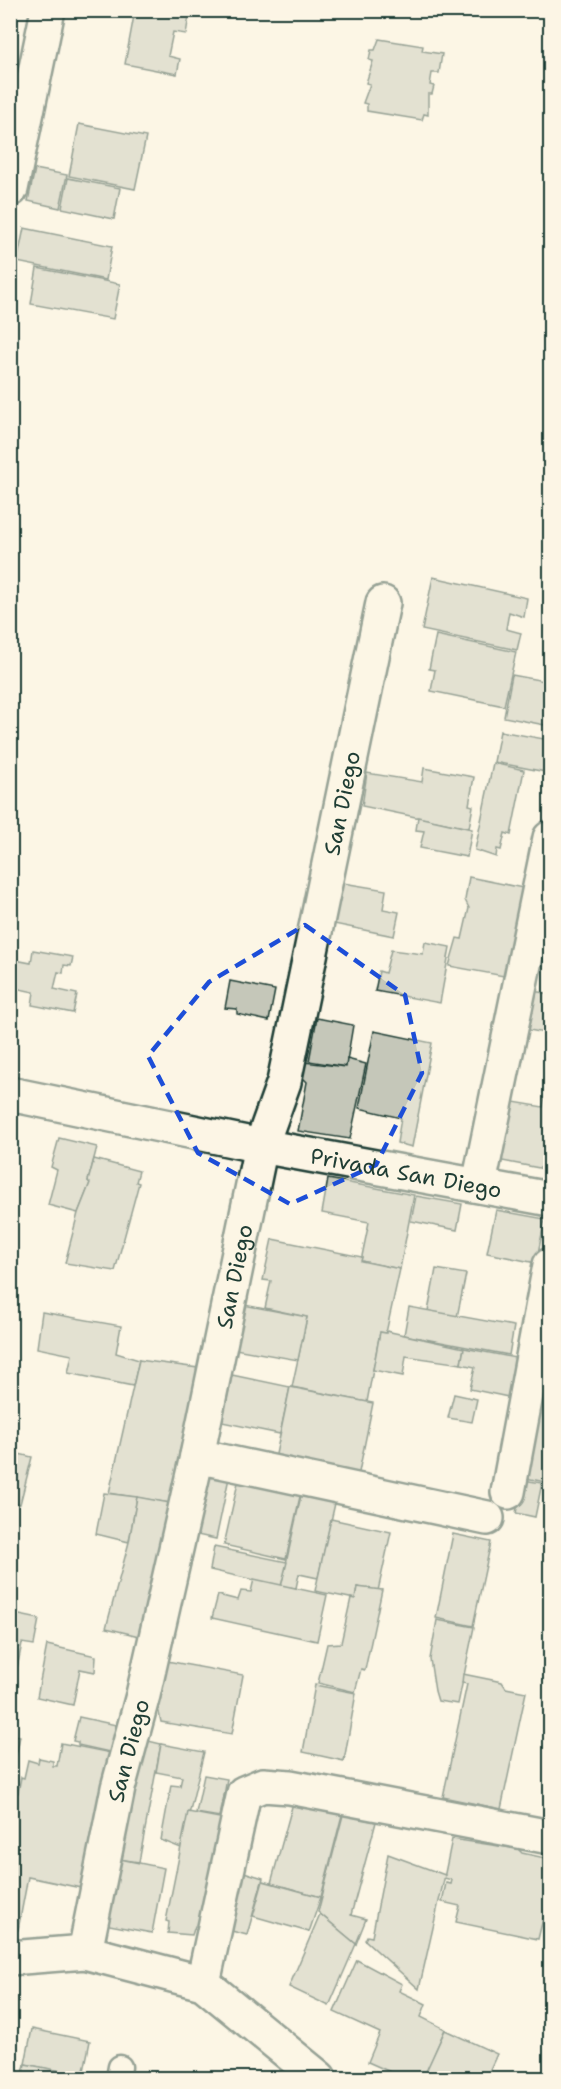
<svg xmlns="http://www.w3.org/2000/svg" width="561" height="2089" viewBox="0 0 561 2089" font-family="'Shantell Sans',sans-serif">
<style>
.building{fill:#c5c7b9;stroke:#1f3d34;stroke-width:1.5}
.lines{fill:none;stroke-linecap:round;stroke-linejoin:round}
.lane-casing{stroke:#1f3d34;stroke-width:27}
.street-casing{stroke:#1f3d34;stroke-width:38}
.lane{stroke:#fcf5e5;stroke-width:22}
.street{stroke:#fcf5e5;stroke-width:33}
.marked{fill:none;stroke:#1d4ed8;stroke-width:4.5;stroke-dasharray:12 8;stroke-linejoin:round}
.labels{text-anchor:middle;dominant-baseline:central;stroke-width:4.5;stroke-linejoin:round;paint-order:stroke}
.street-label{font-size:22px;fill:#1f3d34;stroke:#fcf5e5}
</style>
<rect width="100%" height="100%" fill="#fcf5e5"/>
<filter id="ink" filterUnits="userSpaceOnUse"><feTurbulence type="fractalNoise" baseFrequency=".0167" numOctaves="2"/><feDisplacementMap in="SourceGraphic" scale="12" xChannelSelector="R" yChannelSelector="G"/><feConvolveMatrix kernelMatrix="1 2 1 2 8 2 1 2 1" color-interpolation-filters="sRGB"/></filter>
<g filter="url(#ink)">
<g class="building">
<path d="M135 10H163L189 16 186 34 173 32 168 56 180 59 177 74 125 64Z"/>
<path d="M379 39 423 46 422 51 442 54 439 73H432L430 85 434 86 432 94H428V115L424 114 422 120 367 111V104L363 103 370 84 366 83 373 61 369 60 371 50H375Z"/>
<path d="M79 124 146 137 135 189 69 176Z"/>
<path d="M35 169 67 175 60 208 28 201Z"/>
<path d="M68 178 120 188 114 219 62 208Z"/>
<path d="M24 228 112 246 106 280 17 262Z"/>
<path d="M37 268 120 284 113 319 31 304Z"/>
<path d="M433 577 527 598 524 617 509 612 506 629 521 633 517 650 422 630Z"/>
<path d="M436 635 516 652 504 706 431 691 435 670 429 669Z"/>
<path d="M512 675 550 682V726L504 717Z"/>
<path d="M500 731 550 740 546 772 494 762Z"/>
<path d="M493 763 524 770 511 835 505 833 501 850 497 849 496 857 475 850Z"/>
<path d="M424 768 474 777 469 805 473 806 469 828 362 806 367 773 422 782Z"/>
<path d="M418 817 472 829 467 857 420 848 424 831 416 830Z"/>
<path d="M469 877 528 889 509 977 449 966 457 938 462 939 469 908 465 900Z"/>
<path d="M343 883 386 890 383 909 399 912 394 936 334 924Z"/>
<path d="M425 942 450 947 440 1003 375 991 379 971 385 973 391 950 423 954Z"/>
<path d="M33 950 73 957 71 966 64 965 63 973 58 972 54 989 77 994 73 1013 32 1005 34 992 10 987V959L31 963Z"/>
<path d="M230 981 275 990 269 1021 237 1014V1009L225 1008Z"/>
<path d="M533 991 550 994V1034L524 1029Z"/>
<path d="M317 1018 353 1025 346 1067 309 1061Z"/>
<path d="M374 1031 432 1043 412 1147 397 1143 401 1118 359 1108Z"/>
<path d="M347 1059 366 1064 350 1139 298 1131 307 1082 303 1078 304 1062 346 1067Z"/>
<path d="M550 1067V1170L497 1160 508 1101 543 1107Z"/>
<path d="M10 1129 17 1130 10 1169Z"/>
<path d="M59 1138 97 1147 88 1181 90 1183 78 1213 48 1205 57 1170 51 1167Z"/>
<path d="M94 1159 139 1171 136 1182 139 1183 115 1271 65 1263 78 1213 90 1183 88 1181Z"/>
<path d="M328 1179 414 1195 400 1269 361 1261 369 1222 322 1213Z"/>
<path d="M416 1196 462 1204 457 1230 411 1221Z"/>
<path d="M496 1210 545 1219 536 1263 487 1253Z"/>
<path d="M272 1239 362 1257 361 1261 400 1269 386 1333 380 1332 367 1402 292 1387 307 1317 265 1308 271 1281 263 1280Z"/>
<path d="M436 1269 466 1274 457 1317 428 1311Z"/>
<path d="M244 1305 307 1317 298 1360 235 1349Z"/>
<path d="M409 1307 514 1326 509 1355 404 1335Z"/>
<path d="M42 1312 121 1326 116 1353 139 1360 133 1386 68 1373 72 1355 37 1348Z"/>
<path d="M386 1331 464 1348 461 1364 406 1356 403 1376 373 1370 380 1332 386 1333Z"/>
<path d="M464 1348 521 1359 513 1398 470 1389 475 1367 461 1364Z"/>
<path d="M139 1360 198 1368 190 1424H186L170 1503 109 1493Z"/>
<path d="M232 1375 290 1387 280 1434 222 1422Z"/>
<path d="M290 1387 373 1403 358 1477 275 1459Z"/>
<path d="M454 1394 477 1399 472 1422 448 1418Z"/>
<path d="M538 1401 550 1403V1483L521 1477Z"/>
<path d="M10 1452 32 1457 20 1504 10 1502Z"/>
<path d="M210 1470 230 1473 216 1539 197 1535 196 1526Z"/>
<path d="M239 1478 301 1492 286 1559 224 1545Z"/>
<path d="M523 1480 542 1483 535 1517 516 1513Z"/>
<path d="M302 1491 336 1499 318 1578 299 1574 296 1588 281 1586Z"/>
<path d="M104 1493 137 1497 129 1542 96 1534Z"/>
<path d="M137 1497 170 1503 139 1636 106 1628 129 1542Z"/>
<path d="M331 1519 391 1532 378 1591 357 1587 355 1599 315 1591Z"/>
<path d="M453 1534 491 1542 473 1626 436 1618Z"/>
<path d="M214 1547 287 1562 281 1586 210 1570Z"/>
<path d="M254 1579 327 1595 317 1641 212 1618 218 1595 238 1600 241 1591 251 1592Z"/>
<path d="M357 1587 382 1590 365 1670 361 1669 355 1692 318 1683 327 1644 341 1643 351 1598 355 1599Z"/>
<path d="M10 1613 39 1619 34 1645 22 1643 14 1684 10 1683Z"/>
<path d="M437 1620 474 1627 458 1704 438 1701 435 1691 430 1659Z"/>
<path d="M47 1645 96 1656 95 1672 80 1669 73 1705 37 1697Z"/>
<path d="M167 1661 243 1675 232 1734 161 1722 156 1698Z"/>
<path d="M463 1674 502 1682 506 1688 526 1692 501 1809 443 1797 467 1684 462 1683Z"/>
<path d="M315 1685 356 1693 344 1761 303 1752Z"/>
<path d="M79 1717 121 1726 114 1753 78 1745V1742L73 1741Z"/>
<path d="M10 1734 20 1736 16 1756 10 1755Z"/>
<path d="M140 1739 161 1744 139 1862 118 1859Z"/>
<path d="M61 1743 111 1753 86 1889 28 1877 18 1930 10 1934V1831L14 1793H18L21 1777 24 1778 28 1760 38 1763 39 1758 53 1761V1766H57Z"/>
<path d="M161 1744 204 1752 181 1848 161 1840 171 1785 180 1786 182 1777 156 1772Z"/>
<path d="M204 1775 227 1779 220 1817 196 1813Z"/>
<path d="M293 1803 342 1815 321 1897 271 1883Z"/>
<path d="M188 1812 230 1820 199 1926H195L192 1935 168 1933 169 1922 166 1921Z"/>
<path d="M343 1815 376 1822 351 1915 366 1919 356 1944 318 1912Z"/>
<path d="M452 1839 518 1849 522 1853 550 1859V1908L546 1907 538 1939 456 1922 460 1906 442 1902 446 1883 451 1884 452 1880 444 1878Z"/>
<path d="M388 1854 445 1875 419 1989 365 1940 367 1936 372 1937Z"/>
<path d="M115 1858 164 1868 152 1933 104 1924Z"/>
<path d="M241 1871 263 1878 247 1935 224 1929Z"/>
<path d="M263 1881 321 1897 309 1932 253 1916Z"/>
<path d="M320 1914 356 1944 329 2006 289 1987Z"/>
<path d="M357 1960 402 1984 399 1991 426 2004 421 2017 445 2029 424 2078H404L368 2062 380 2033 334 2012Z"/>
<path d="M32 2029 90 2041 83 2076 25 2064Z"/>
<path d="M445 2030 497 2054 486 2078H423Z"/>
<path d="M25 2064 72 2073 71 2078H22Z"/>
</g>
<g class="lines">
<defs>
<path id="lane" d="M118 2078 120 2067"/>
<g id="street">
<path d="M11 189 48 10"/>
<path id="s1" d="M10 1094 261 1146 550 1199"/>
<path d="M479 1184 550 838"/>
<path d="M197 1456 487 1518"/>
<path d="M508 1492 550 1265"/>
<path id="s2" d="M85 1952 118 1788 143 1695 197 1456 261 1146 284 1082 383 603"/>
<path d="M10 1958 85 1952 203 1983 319 2078"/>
<path d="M203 1983 244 1793 263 1785 290 1787 550 1837"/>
</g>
</defs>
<use href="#lane" class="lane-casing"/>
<use href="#street" class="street-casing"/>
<use href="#lane" class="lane"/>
<use href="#street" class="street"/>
</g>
</g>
<path d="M0 0H561V2089H0ZM305 925 405 995 422 1073 376 1165 290 1204 198 1153 148 1056 209 982Z" fill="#fcf5e5" fill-opacity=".55" fill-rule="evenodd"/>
<path class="marked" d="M305 925 405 995 422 1073 376 1165 290 1204 198 1153 148 1056 209 982Z"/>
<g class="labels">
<g class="street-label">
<text stroke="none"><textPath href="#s2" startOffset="1178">San Diego</textPath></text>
<text stroke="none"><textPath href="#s1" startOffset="404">Privada San Diego</textPath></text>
<text stroke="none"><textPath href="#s2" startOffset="692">San Diego</textPath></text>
<text stroke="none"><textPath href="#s2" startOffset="206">San Diego</textPath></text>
</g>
</g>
<rect width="561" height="2089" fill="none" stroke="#fcf5e5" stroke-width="36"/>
<rect x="18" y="18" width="525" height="2053" fill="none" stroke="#1f3d34" stroke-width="2" filter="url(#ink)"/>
</svg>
